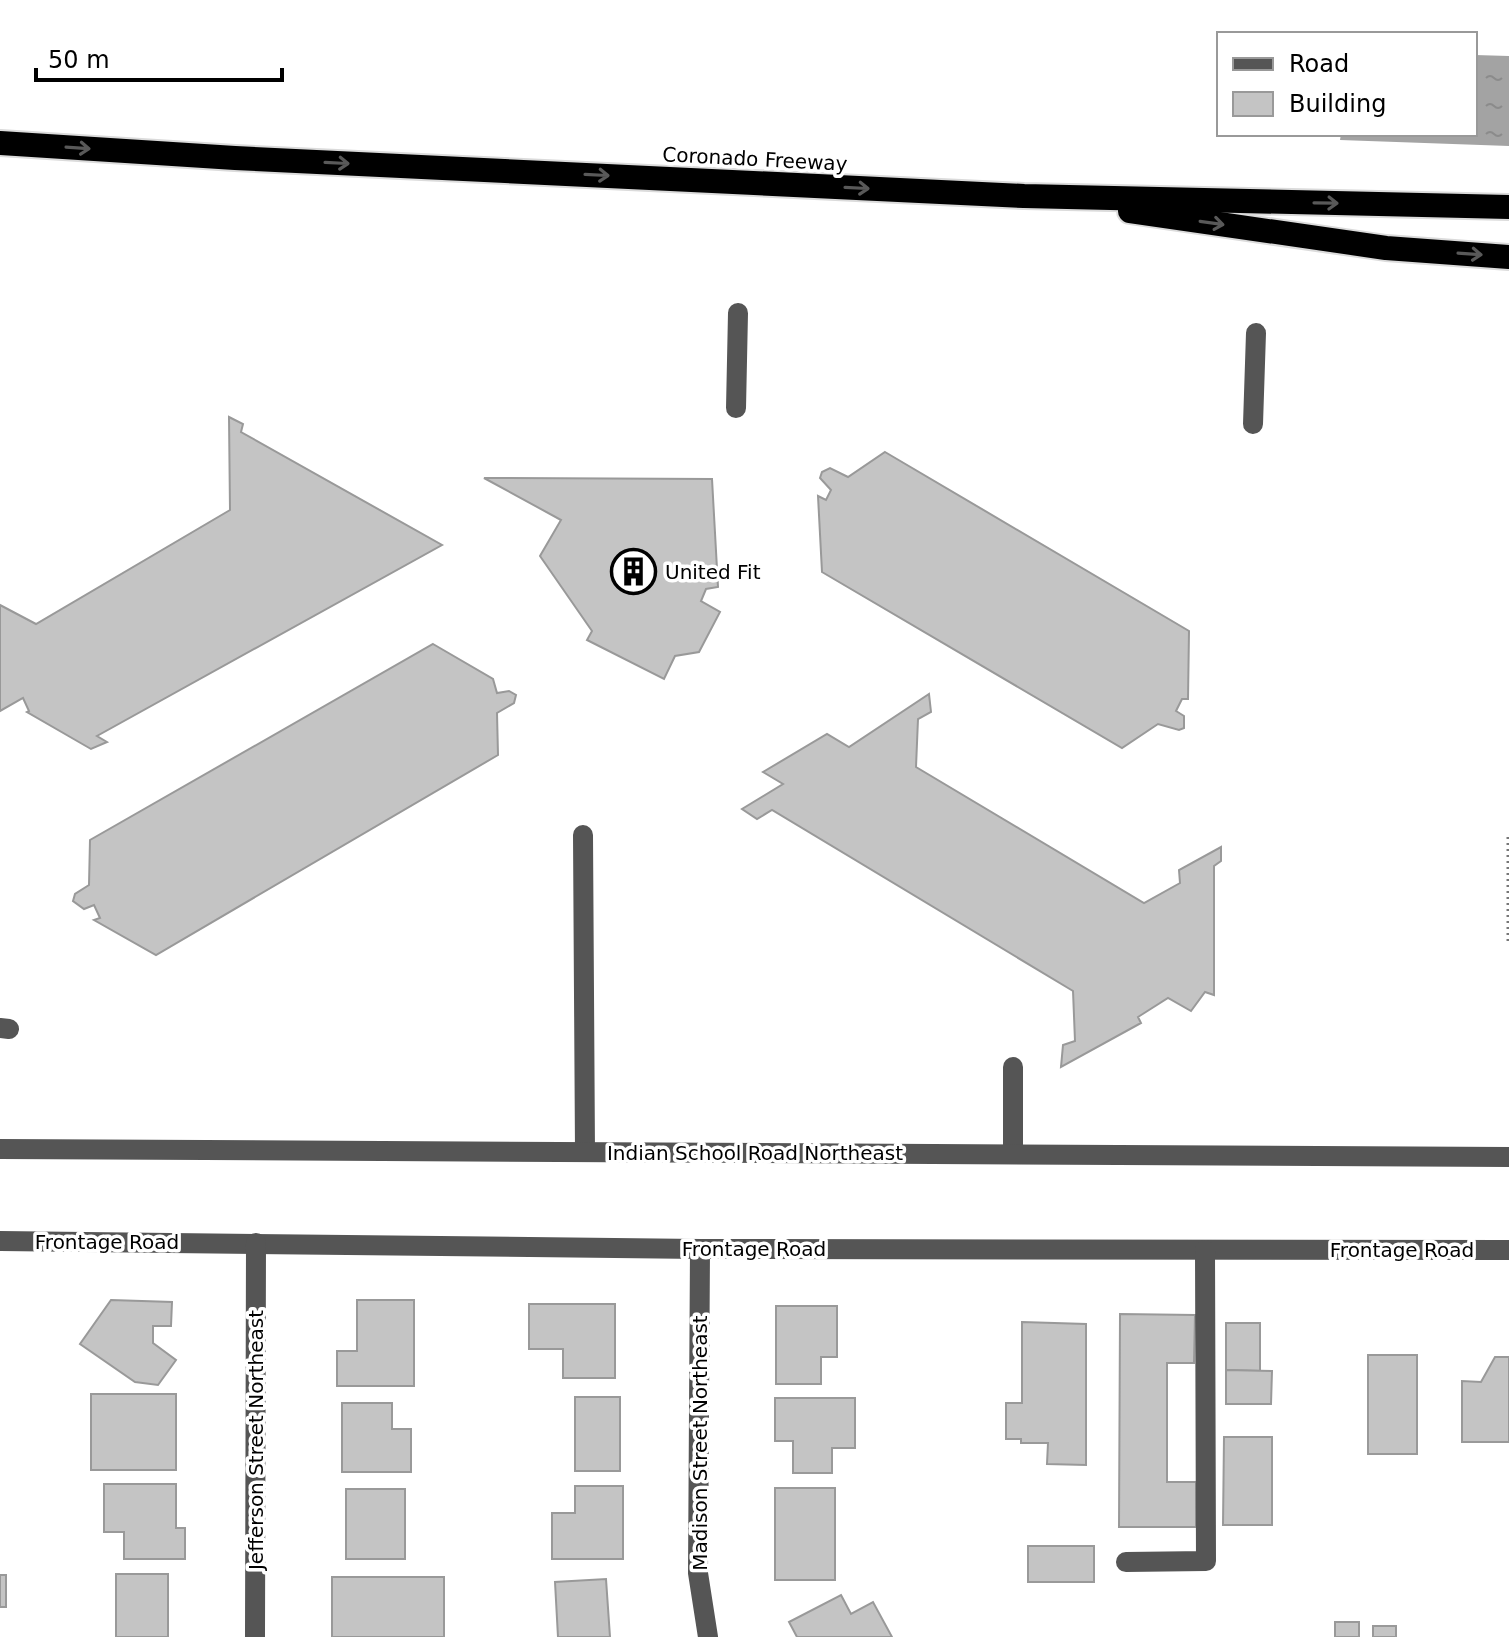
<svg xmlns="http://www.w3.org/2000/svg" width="1509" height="1637" viewBox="0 0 1509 1637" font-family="'DejaVu Sans',sans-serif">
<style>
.water{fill:url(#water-ripples)}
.building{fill:#c4c4c4;stroke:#999;stroke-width:2}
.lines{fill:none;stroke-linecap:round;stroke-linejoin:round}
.highway-casing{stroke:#dbdbdb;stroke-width:28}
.path{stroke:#777;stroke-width:5;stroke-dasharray:2 4;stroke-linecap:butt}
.minor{stroke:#555;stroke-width:20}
.highway{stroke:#000;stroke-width:24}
.oneway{stroke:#595959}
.labels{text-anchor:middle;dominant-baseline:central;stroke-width:7;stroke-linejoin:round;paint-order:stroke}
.street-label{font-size:20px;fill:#000;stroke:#fff}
.poi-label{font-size:20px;fill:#000;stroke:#fff;text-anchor:start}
</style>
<defs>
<pattern id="water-ripples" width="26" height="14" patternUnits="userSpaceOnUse" patternTransform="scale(2)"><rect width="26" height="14" fill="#a3a3a3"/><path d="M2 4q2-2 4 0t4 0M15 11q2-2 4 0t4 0" fill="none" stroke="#8b8b8b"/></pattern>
</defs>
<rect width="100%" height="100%" fill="#fff"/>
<path class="water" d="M1475 55 1509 56V146L1340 140 1341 134H1475Z"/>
<g class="building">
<path d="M229 417 243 424 241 432 442 545 97 736 107 742 91 749 27 712 29 711 23 698 0 711V605L36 624 230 510Z"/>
<path d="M885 452 1189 631 1188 699H1182L1176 711 1184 716V728L1179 730 1158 724 1122 748 822 572 818 496 826 500 831 490 820 478 822 472 830 468 848 477Z"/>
<path d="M484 478 712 479 718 587 706 589 701 601 720 612 699 652 675 656 664 679 587 640 592 631 540 556 561 520Z"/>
<path d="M433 644 493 679 497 693 509 691 516 695 514 703 497 713 498 755 156 955 94 920 100 918 94 905 84 909 73 901 75 894 89 885 90 840Z"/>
<path d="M929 694 931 712 918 719 916 767 1144 903 1180 883 1179 870 1221 847V861L1214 866V995L1205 992 1191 1011 1168 998 1138 1017 1141 1023 1061 1067 1063 1045 1075 1041 1073 991 772 810 757 819 742 809 783 784 763 772 827 734 849 747Z"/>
<path d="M111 1300 172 1302 171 1326H153V1343L176 1360 158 1385 135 1382 80 1344Z"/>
<path d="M357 1300H414V1386H337V1351H357Z"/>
<path d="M529 1304H615V1378H563V1349H529Z"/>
<path d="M776 1306H837V1357H821V1384H776Z"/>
<path d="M1120 1314 1195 1315 1194 1363H1167V1482H1196V1527H1119Z"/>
<path d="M1022 1322 1086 1324V1465L1047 1464 1048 1443H1021V1439H1006V1403H1022Z"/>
<path d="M1226 1323H1260V1371L1226 1370Z"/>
<rect x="1368" y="1355" width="49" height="99"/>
<path d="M1495 1357H1509V1442H1462V1381L1481 1382Z"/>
<path d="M1226 1370 1272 1371 1271 1404H1226Z"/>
<rect x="91" y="1394" width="85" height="76"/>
<rect x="575" y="1397" width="45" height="74"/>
<path d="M775 1398H855V1448H832V1473H793V1441H775Z"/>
<path d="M342 1403H392V1429H411V1472H342Z"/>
<path d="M1224 1437H1272V1525H1223Z"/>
<path d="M104 1484H176V1528H185V1559H124V1532H104Z"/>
<path d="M575 1486H623V1559H552V1513H575Z"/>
<rect x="775" y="1488" width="60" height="92"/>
<rect x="346" y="1489" width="59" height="70"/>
<rect x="1028" y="1546" width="66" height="36"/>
<rect x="116" y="1574" width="52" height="63"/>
<rect x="0" y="1575" width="6" height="32"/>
<rect x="332" y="1577" width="112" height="60"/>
<path d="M606 1579 610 1637H558L555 1582Z"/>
<path d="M841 1595 851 1614 873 1602 892 1637H797L789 1622Z"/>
<rect x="1335" y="1622" width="24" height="15"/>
<rect x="1373" y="1626" width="23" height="11"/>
</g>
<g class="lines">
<defs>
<g id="highway">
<path d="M0 143 235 158 1024 196 1509 207"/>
<path d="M1130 211 1386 248 1509 257"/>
</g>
</defs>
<use href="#highway" class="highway-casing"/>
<path class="path" d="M1509 837V943"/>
<g class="minor">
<path d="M736 408 738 313"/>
<path d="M1253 424 1256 333"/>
<path d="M583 835 585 1152"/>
<path d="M0 1028 9 1029"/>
<path d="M1013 1067V1154"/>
<path d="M0 1149 1509 1157"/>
<path d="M0 1241 700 1249 1509 1250"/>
<path d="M700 1249 698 1573 708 1637"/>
<path d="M1126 1562 1206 1561 1205 1250"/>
<path d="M255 1637 256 1243"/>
</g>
<use href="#highway" class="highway"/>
</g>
<defs><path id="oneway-shaft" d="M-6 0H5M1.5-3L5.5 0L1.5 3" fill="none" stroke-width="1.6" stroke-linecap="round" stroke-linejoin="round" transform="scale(2)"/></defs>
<g class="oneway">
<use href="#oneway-shaft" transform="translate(78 148) rotate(4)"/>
<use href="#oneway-shaft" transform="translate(337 163) rotate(3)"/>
<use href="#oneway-shaft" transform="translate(597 175) rotate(3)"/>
<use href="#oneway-shaft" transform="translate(857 188) rotate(3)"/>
<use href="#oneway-shaft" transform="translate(1326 203) rotate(1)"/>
<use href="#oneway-shaft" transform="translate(1212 223) rotate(8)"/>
<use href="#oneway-shaft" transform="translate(1470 254) rotate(4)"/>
</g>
<defs>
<symbol id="building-ring" viewBox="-11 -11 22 22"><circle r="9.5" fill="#fff" stroke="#000" stroke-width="1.5"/><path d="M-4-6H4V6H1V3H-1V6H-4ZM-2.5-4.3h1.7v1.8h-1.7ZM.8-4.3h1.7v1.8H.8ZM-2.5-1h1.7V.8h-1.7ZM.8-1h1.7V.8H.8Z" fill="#000"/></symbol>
</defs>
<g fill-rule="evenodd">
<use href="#building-ring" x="608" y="546" width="51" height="51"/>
</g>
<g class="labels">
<g class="street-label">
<text transform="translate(755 159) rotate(3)">Coronado Freeway</text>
<text x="755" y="1153">Indian School Road Northeast</text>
<text x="107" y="1242">Frontage Road</text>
<text x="754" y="1249">Frontage Road</text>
<text x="1402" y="1250">Frontage Road</text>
<text transform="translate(256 1440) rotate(-90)">Jefferson Street Northeast</text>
<text transform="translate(700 1443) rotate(-90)">Madison Street Northeast</text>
</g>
<g class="poi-label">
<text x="665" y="572">United Fit</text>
</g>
</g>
<rect x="1217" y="32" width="260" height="104" fill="#ffffff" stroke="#999999" stroke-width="2"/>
<rect x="1233" y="58" width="40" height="12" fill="#555555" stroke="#999999" stroke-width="2"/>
<text x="1289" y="72" font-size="24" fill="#000000">Road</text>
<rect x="1233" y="92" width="40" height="24" fill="#c4c4c4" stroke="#999999" stroke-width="2"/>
<text x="1289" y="112" font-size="24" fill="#000000">Building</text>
<path d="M36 68v12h246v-12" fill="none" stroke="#000000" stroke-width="4"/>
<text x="48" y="68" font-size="24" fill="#000000" stroke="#ffffff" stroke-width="6" paint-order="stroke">50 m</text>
</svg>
